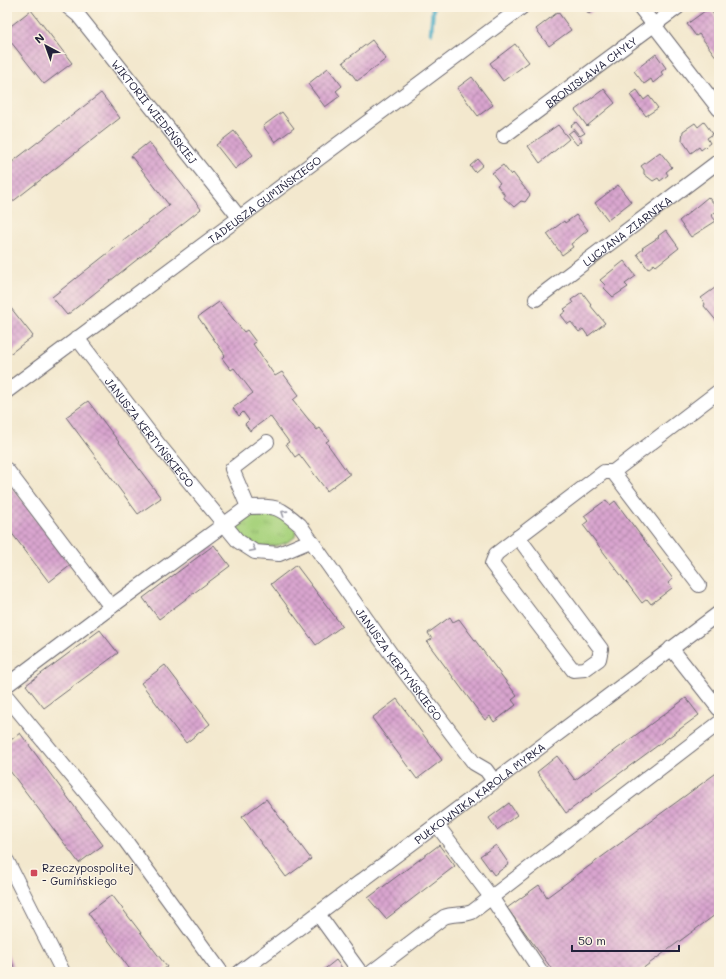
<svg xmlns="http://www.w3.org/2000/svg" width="726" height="979" viewBox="0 0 726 979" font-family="Mali,sans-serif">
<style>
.grass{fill:url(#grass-tufts);stroke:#667a5c}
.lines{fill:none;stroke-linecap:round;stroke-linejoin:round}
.stream{stroke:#43a9c3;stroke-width:4.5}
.building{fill:url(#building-cross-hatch)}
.minor-casing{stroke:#6b676e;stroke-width:16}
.minor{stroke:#fff;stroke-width:14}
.oneway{stroke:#9c9ca7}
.poi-dot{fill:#d1495b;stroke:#fcf5e5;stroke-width:1.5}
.labels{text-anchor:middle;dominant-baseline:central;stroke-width:3;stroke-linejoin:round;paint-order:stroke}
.street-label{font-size:11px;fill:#22223b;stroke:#fcf5e5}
.poi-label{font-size:11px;fill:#22223b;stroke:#fcf5e5;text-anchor:start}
</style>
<defs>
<pattern id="grass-tufts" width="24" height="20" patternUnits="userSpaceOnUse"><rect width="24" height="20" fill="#a9d37e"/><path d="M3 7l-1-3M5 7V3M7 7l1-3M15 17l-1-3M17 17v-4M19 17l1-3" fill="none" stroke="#91b56e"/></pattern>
<pattern id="building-cross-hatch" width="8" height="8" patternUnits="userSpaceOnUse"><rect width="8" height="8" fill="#d9a5cf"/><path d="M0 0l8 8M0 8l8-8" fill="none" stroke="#b086a9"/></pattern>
</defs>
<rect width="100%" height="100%" fill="#fcf5e5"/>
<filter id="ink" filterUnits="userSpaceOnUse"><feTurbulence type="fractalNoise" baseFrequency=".025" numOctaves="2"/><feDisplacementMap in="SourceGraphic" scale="8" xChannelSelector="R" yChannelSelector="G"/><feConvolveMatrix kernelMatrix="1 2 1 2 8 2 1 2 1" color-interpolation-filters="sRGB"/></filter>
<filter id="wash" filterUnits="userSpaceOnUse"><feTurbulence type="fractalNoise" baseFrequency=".012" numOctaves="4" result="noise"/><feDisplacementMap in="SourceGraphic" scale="16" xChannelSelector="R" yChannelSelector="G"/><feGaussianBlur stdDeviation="0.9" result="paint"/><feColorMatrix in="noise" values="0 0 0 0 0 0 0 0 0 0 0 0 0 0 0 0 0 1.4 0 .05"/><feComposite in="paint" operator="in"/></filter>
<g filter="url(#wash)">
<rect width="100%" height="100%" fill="#f3e8ce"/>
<path class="grass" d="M254 513C270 512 289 516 296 532L295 537C281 549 257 550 243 538 239 535 236 529 233 525L240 518Z"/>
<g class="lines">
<path class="stream" d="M431 33 433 7"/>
</g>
<g id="blocks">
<g class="building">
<path d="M584 7H597L589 14Z"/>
<path d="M709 8 717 19 719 17V57L717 58 699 34 696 36 687 24Z"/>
<path d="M31 10 72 63 44 84 7 37V29Z"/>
<path d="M558 12 571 30 549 46 536 29Z"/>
<path d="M372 40 386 59 357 81 343 62Z"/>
<path d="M515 44 529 62 503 81 490 63Z"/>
<path d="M656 54 666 68 661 72 663 75 653 83 651 79 644 84 634 71Z"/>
<path d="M328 68 342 86 336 91 340 96 325 107 308 84Z"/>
<path d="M472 77 493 105 478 116 457 88Z"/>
<path d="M604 89 615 103 587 126 575 110Z"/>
<path d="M637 90 644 100 649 96 658 108 646 116 630 95Z"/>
<path d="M101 93 120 118 7 206V166Z"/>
<path d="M282 112 294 128 275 142 263 126Z"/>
<path d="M576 122 585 133 580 136 571 126Z"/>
<path d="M704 122 713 134 707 138 710 143 701 150 699 147 691 153 682 140 683 131 695 123 698 127Z"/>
<path d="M558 125 569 139 540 163 528 146Z"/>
<path d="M573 130 582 141 577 145 568 134Z"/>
<path d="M234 131 253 155 235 169 216 145Z"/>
<path d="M149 142 201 209 67 315 52 297 169 205 131 156Z"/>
<path d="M660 152 672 167 666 172 668 175 660 181 658 178 653 181 644 174V170L641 166Z"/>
<path d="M478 159 483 165 475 172 470 166Z"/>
<path d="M503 165 511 175 513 173 530 195 525 202 521 201 514 207 504 198V194L497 185 500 183 492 173Z"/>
<path d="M618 185 631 202 608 220 595 203Z"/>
<path d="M708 197 717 207V211L711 215 716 221 691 237 679 221Z"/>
<path d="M576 215 588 230 571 244 573 247 562 255 547 234 564 221 565 223Z"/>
<path d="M666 230 679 248 656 266 654 264 648 269 637 254 643 249 642 248 659 237 658 236Z"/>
<path d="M624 261 636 276 625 284 628 287 613 297 604 288 605 285 600 280Z"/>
<path d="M719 285V324L704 306 705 304 701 298Z"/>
<path d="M582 292 591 304 590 305 605 323 588 336 583 329 579 332 571 322 568 324 561 315 566 311 564 309 573 303 571 300Z"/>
<path d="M219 302 244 332 247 330 256 342 253 344 275 376 282 372 299 395 293 400 317 430 320 428 329 440 326 442 348 473H351L327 491 299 454 295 457 286 444 289 442 270 416 250 431 245 424 249 420 243 412 239 416 233 408 253 393 234 368 231 370 222 358 225 355 198 317Z"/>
<path d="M7 303 33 336 7 356Z"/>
<path d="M88 401 161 498 138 514 66 417Z"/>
<path d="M7 481 71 565 49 582 7 527Z"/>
<path d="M606 500 610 505 615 501 673 579 668 583 672 588 651 604 647 599 642 603 583 525 588 521 584 516Z"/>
<path d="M214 545 230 566 159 619 143 598Z"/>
<path d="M296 565 342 626 316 645 271 584Z"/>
<path d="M450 617 453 622 459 619 517 696 512 700 516 705 494 722 490 716 485 720 427 642 432 639 428 633Z"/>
<path d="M100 630 118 653 44 708 26 685Z"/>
<path d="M165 665 210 724 186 743 141 683Z"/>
<path d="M686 698 699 715 566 813 537 772 557 756 575 780Z"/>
<path d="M397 699 442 760 417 779 372 718Z"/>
<path d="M20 733 103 845 79 863 7 767V743Z"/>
<path d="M719 771V912L638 972H554L507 908 539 885 547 897Z"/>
<path d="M266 799 311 859 286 877 242 817Z"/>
<path d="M509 803 517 815 497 830 489 818Z"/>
<path d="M439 845 455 866 386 919 368 898Z"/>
<path d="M496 845 509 864 494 875 480 856Z"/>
<path d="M112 895 167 967 160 972H132L88 913Z"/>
<path d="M7 953 14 967 16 972H7Z"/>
<path d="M336 960 345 972H321Z"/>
</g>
</g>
</g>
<g filter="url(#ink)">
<use href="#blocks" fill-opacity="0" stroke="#6b676e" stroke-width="1"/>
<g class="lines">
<defs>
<g id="minor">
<path id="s1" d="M68 7 78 15 239 217"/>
<path d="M640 7 719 109"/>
<path id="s2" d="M504 136 678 7"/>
<path id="s3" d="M536 299 719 161"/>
<path id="s4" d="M77 338 159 445 238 541 255 552 279 554 310 541"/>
<path id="s5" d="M7 391 522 7"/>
<path d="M7 470 111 607"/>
<path d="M613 472 719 391"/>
<path d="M248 507 232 469 267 442"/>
<path d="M518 537 601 649 599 659 585 669 573 670 492 564 496 554 604 472H613L699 585"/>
<path d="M671 648 719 709"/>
<path id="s6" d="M7 685 111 607 248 507C277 506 278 506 300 525L391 654 474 763 486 770 494 781"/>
<path d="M7 697 125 840 221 972"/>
<path d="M437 825 491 897 541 972"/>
<path d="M7 861 63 972"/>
<path d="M318 914 360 972"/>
<path id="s7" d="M240 972 719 613"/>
<path d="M372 972 444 917C453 913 462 916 472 912L719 723"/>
</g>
</defs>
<use href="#minor" class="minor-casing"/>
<use href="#minor" class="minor"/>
</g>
<defs><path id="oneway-chevron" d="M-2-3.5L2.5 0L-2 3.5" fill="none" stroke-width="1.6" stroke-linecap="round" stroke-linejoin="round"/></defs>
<g class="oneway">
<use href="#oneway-chevron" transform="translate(284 513) rotate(-147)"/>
<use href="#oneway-chevron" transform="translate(253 549) rotate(26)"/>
</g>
</g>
<rect class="poi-dot" x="30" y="869" width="8" height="8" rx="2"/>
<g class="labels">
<g class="street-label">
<text stroke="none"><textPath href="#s2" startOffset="108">BRONISŁAWA CHYŁY</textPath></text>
<text stroke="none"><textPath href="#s1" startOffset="136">WIKTORII WIEDEŃSKIEJ</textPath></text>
<text stroke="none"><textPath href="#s5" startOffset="321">TADEUSZA GUMIŃSKIEGO</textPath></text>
<text stroke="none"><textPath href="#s3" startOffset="114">LUCJANA ZIARNIKA</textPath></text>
<text stroke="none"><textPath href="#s4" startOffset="119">JANUSZA KERTYŃSKIEGO</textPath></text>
<text stroke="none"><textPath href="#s6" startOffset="528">JANUSZA KERTYŃSKIEGO</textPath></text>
<text stroke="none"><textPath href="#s7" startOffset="299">PUŁKOWNIKA KAROLA MYRKA</textPath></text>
</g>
<g class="poi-label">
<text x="42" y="867">Rzeczypospolitej<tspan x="42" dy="13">- Gumińskiego</tspan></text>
</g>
</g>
<rect width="726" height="979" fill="none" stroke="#fcf5e5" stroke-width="24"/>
<g transform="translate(46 46) rotate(319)" stroke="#fcf5e5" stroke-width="3" paint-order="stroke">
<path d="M0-3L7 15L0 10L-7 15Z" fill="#22223b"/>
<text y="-6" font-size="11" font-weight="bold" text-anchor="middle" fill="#22223b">N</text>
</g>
<path d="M572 945v6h107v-6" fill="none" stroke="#22223b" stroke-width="2"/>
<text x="578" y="945" font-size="12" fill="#22223b" stroke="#fcf5e5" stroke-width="3" paint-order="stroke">50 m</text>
</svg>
